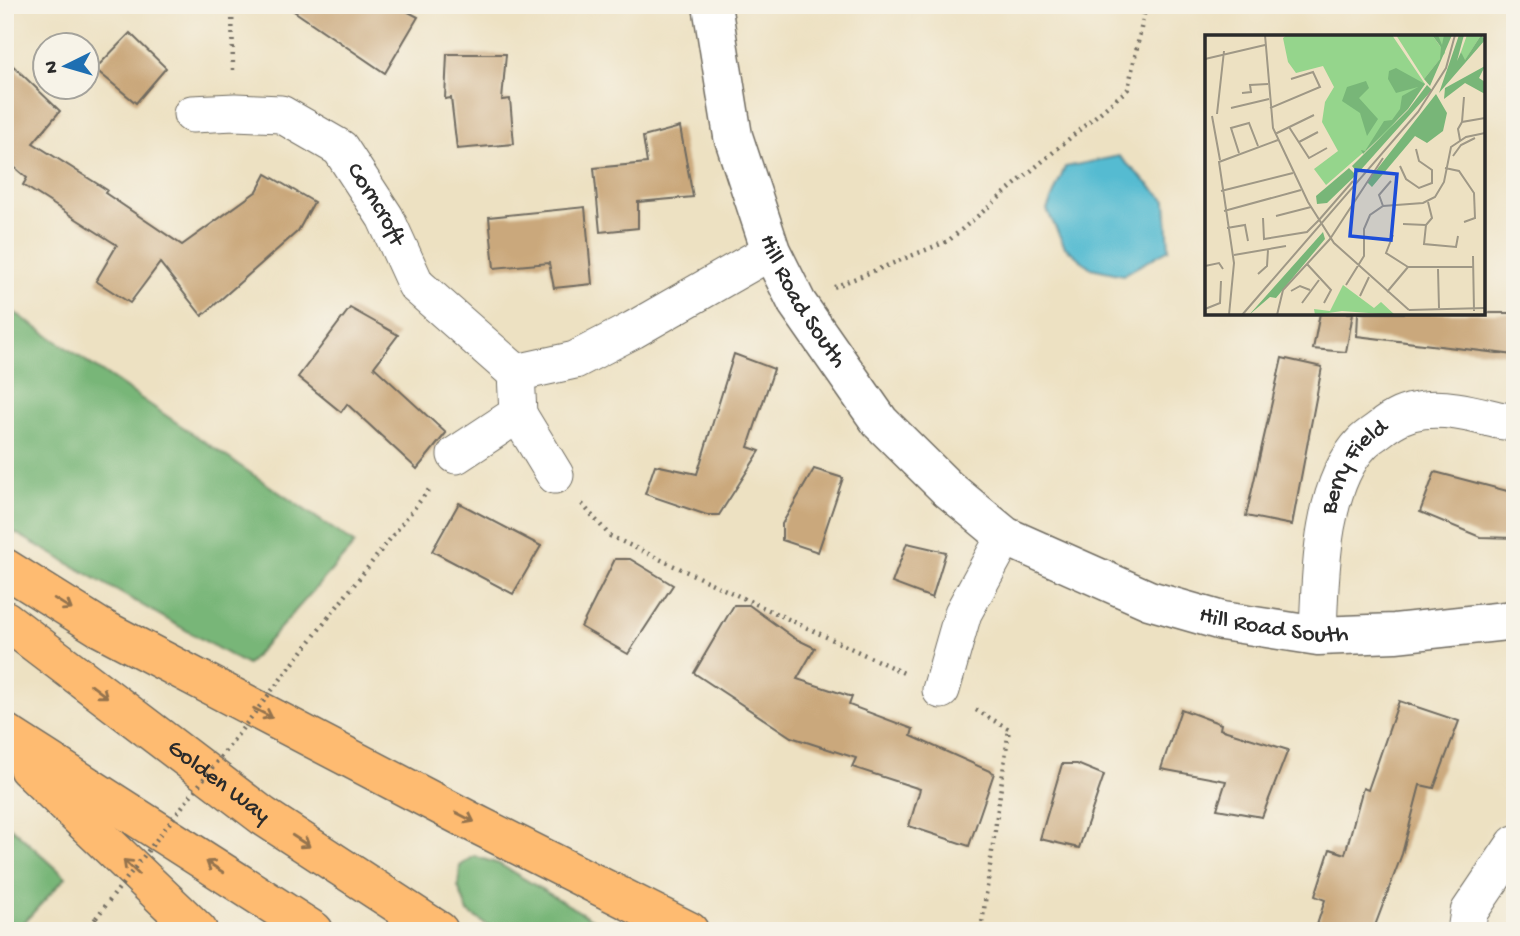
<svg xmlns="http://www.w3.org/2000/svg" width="1520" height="936" viewBox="0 0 1520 936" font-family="'Gochi Hand',sans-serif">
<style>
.forest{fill:#78b678;stroke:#527052;stroke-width:2}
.water{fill:#54bbd1;stroke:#40737e;stroke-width:2}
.building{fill:#caa87c}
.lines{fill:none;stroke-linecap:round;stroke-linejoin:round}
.minor-casing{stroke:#6f6b60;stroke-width:39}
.tertiary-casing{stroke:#6f6b60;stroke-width:41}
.trunk-casing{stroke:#6f6b60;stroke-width:41}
.path{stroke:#6f6b60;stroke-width:4.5;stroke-dasharray:2 5;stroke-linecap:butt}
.minor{stroke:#fff;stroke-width:37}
.tertiary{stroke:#fff;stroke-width:38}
.trunk{stroke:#febb71;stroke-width:38}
.path-bridge{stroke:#6f6b60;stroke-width:4.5;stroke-dasharray:2 5;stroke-linecap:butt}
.oneway{stroke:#94734e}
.labels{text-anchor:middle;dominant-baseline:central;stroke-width:7;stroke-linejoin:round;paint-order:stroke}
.street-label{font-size:24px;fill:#2b2b2b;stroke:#f7f3e8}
.inset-road{fill:none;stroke:#9f9886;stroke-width:2}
.view{fill:#1d4ed8;fill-opacity:0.15;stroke:#1d4ed8;stroke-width:3.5}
.inset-edge{fill:none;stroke:#2b2b2b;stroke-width:3.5}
</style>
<rect width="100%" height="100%" fill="#f7f3e8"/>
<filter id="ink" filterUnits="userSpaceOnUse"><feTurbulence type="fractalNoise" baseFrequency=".0143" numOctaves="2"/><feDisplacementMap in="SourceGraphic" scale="14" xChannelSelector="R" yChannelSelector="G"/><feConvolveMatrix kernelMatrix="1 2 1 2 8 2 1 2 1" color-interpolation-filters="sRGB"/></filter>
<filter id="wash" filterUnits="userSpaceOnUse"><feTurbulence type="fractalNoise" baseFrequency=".00686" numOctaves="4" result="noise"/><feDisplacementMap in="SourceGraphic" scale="28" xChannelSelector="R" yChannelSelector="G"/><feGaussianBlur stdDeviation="1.57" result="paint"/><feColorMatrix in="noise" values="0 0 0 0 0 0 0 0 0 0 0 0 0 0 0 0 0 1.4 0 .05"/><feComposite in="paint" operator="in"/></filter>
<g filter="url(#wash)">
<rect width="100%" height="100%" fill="#ede1c2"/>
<g class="forest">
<path d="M5 306 355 544 247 665 5 527Z"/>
<path d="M5 822 66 877 16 931H5Z"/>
<path d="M474 856 499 864 612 931H496L468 912 458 886 460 866Z"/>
</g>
<path class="water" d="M1119 156 1166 201 1169 249 1123 275 1091 268 1065 247 1047 210 1065 167Z"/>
<g id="blocks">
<g class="building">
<path d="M285 5H395L418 17 385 73Z"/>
<path d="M130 33 166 68 136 103 95 69Z"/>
<path d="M447 54H506L502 100 510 99 514 144 457 149 451 98 445 99Z"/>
<path d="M5 58 60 111 33 143 107 190 105 193 182 245 257 191 266 174 314 202 298 231 202 316 160 263 130 303 96 281 117 245 23 185 27 178 14 167 5 177Z"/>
<path d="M680 127 693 197 638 202V228L600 232 594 168 647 163 643 137Z"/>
<path d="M585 207 592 284 554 288 549 263 494 268 489 217Z"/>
<path d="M350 308 398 335 374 367 446 433 417 469 347 404 341 412 298 377Z"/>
<path d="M1320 313H1353L1346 352 1313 349Z"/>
<path d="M1358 313H1515V355L1357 336Z"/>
<path d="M734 354 774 369 748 447 760 451 719 515H707L645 494 655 465 697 474Z"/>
<path d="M1282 358 1322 367 1292 525 1246 516Z"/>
<path d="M814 469 843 478 818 552 782 540V524Z"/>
<path d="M1435 472 1515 493V538L1480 537 1420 512Z"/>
<path d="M459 503 541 546 513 594 432 551Z"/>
<path d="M907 543 946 552 932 598 892 583Z"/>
<path d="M615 559H630L673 585 628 654 581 627Z"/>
<path d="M734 605H749L794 638 815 648 797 679 852 697 849 705 913 729 911 736 994 773 969 846 909 826 920 789 852 767 856 758 791 737 694 673Z"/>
<path d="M1399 701 1459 721 1434 788 1420 785 1402 854 1373 931H1315L1325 900 1315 896 1330 849 1345 854 1363 788 1368 790Z"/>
<path d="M1181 709 1221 724 1220 729 1288 750 1262 817 1217 809 1226 781 1161 769Z"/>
<path d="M1062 764H1077L1104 775 1079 848 1040 839Z"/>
</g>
</g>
</g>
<g filter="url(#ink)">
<use href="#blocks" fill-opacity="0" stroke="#6f6b60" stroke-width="2"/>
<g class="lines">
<defs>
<g id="minor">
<path id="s1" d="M192 114 235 112 281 114 340 148 385 217 416 285 516 373 575 360 633 330 771 251"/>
<path d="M518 414 555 475"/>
<path d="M456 455 518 414 516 373"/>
<path id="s2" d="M1318 636C1320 578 1320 486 1363 442 1368 437 1375 433 1380 429 1394 418 1406 412 1423 410 1451 407 1476 415 1503 421"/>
<path d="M941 690 963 613 1005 536"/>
<path d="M1466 931 1469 912 1515 844"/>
</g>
<g id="tertiary">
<path id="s3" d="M712 5 733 136 771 251 797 303 880 422 947 488 1005 536 1149 600 1222 621 1318 636 1395 633 1515 620"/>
</g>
<g id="trunk">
<path d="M5 568 99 627 476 824 689 931"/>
<path id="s4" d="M5 620 263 816 439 931"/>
<path d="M5 733 314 931"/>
<path d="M28 768 198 931"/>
</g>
</defs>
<use href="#minor" class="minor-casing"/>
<use href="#tertiary" class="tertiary-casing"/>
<use href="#trunk" class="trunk-casing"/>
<g class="path">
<path d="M232 5 233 71"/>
<path d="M834 287 948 241 1128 89 1146 5"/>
<path d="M582 504 610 536 906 674"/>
<path d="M328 618 431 487"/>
<path d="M976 710 1009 729 981 931"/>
<path d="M86 931 96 918"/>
</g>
<use href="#minor" class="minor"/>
<use href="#tertiary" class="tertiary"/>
<use href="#trunk" class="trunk"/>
<path class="path-bridge" d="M96 918 328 618"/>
</g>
<defs><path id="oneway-shaft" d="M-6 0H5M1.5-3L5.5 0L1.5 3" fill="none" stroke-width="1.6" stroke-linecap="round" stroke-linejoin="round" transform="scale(1.75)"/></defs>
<g class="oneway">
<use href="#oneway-shaft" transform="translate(63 604) rotate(32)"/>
<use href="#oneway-shaft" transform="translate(99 691) rotate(37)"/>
<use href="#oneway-shaft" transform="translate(263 713) rotate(27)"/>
<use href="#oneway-shaft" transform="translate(465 817) rotate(27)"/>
<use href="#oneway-shaft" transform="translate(301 841) rotate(33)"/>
<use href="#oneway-shaft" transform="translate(131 867) rotate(-136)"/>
<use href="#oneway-shaft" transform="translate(215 867) rotate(-147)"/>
</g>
</g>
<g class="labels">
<g class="street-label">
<text stroke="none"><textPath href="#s1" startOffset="224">Corncroft</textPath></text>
<text stroke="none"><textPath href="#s3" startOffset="313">Hill Road South</textPath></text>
<text stroke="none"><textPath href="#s2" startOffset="177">Berry Field</textPath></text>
<text stroke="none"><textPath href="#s3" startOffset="912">Hill Road South</textPath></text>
<text stroke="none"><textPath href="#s4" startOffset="268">Golden Way</textPath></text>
</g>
</g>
<g transform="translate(1205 35)">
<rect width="280" height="280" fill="#ede1c2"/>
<path d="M82 0H187L220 49 184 95 121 150 109 134 133 116 117 87 120 67 129 52 118 31 91 38 83 27 78 3ZM191 0H227L235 11 233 0H239L240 18 219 44ZM262 0H276L259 27 256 17ZM138 250 169 273 176 267 190 280 137 276 110 280 109 274 125 276Z" fill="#95d58c"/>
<path d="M227 0H233L237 10 239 0H247L225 51 219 44 235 24 236 12ZM254 0H259L252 26 256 17 260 25 276 0 280 5 234 58ZM280 31 274 43 280 47V59L260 48 239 64 240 53ZM191 33 220 49 203 74 158 119 156 115 160 116 179 86 187 85 195 74 197 61 213 52 191 58 183 44 184 36ZM161 46 164 53 154 63 173 84 162 101 155 78 137 66 142 52ZM222 50 227 55 153 138 147 131 203 75ZM231 59 242 78 238 96 222 108 210 101 167 152 162 147ZM144 133 151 140 122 168 112 169 111 161ZM118 197 120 204 71 263 65 262 44 280Z" fill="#78b678"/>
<path class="inset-road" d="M60 0 68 93 103 167 129 208 204 275M0 24 60 10M37 58 46 57 45 50 63 49M26 73 64 64M65 73 115 52 108 37 86 44M12 79 19 16M7 81 15 125M257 87 259 62M84 92 104 123 122 113M70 99 109 80M255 105 253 94 257 87 280 83M94 107 113 97M34 118 26 93 44 88 53 111M248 121 256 110 270 103M195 131 201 144 214 153 227 148V135L214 126 211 114M240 133 254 136 269 158 270 183 259 187M16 156 88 138M223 167 227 183 221 190 219 209 251 212 253 201M178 171 174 160 186 146M19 176 96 155M71 181 106 172M58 183 59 204 102 197 114 185M114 185 148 146M198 189 221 190M22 193 40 190 43 206M188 200 181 218 203 232M125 204 178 123M29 220 81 211M268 221 269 276M102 229 126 255 119 268M0 231 14 228 18 234M203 232H268M233 234 234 273M53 239 62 231 63 215M141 250 159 221V194L165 180 178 171 218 168 230 162 239 147 246 112 261 102 280 98M86 256 95 251 105 255M182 257 203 232M155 261 164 242M97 268 114 245M0 274 15 268 16 246M204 275 280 273M24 280 29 228 14 127 73 105M37 280 213 77 241 33 250 0M72 280 78 255 125 204"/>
<path class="view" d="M151 135 192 139 186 205 145 201Z"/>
<rect width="280" height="280" class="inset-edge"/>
</g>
<rect width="1520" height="936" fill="none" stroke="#f7f3e8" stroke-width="28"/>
<g transform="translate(66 66) rotate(265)"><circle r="33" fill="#f7f3e8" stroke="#a5a39c" stroke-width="2"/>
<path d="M0-5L12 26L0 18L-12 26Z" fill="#1f6fb2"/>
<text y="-10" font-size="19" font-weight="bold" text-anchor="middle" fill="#2b2b2b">N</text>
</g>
</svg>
